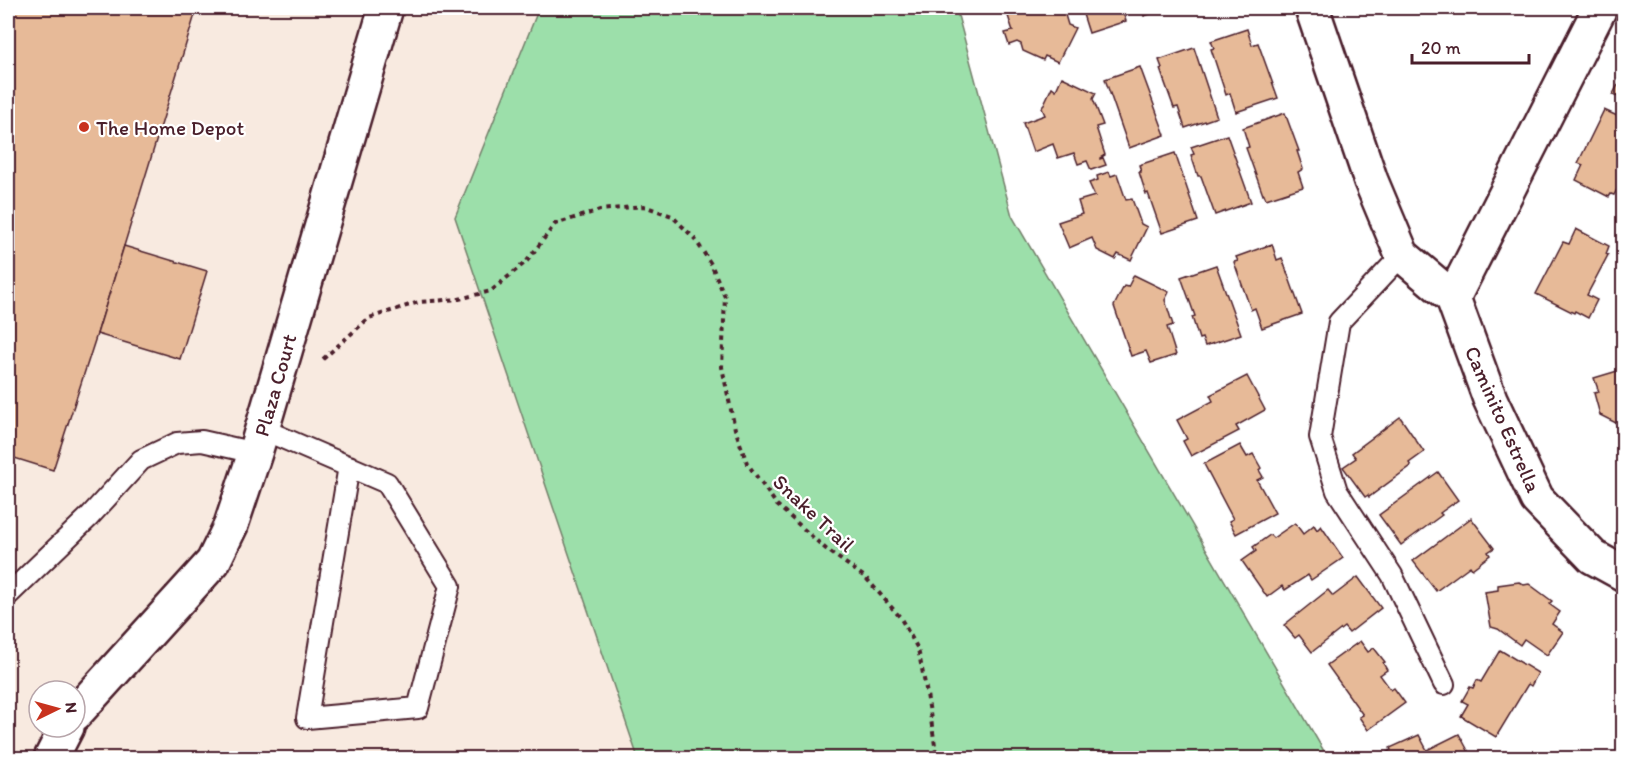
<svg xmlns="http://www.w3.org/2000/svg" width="1631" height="766" viewBox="0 0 1631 766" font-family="Itim,sans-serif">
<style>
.built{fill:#f8eae0;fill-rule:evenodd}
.green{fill:#9cdfaa;stroke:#737f6a;stroke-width:1.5}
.building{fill:#e7ba98;stroke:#4a1f2b;stroke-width:1.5}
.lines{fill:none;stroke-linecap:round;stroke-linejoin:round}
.service-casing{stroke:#4a1f2b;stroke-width:24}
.minor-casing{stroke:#4a1f2b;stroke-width:38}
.path{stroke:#4a1f2b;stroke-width:4;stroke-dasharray:4.5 4.5;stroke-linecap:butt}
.service{stroke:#fff;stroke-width:20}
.minor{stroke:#fff;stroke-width:33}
.poi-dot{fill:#c8321e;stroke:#fff;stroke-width:2}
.labels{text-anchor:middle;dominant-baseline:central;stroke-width:4.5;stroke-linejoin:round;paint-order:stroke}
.poi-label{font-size:21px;fill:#4a1f2b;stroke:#fff;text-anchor:start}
.street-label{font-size:21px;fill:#4a1f2b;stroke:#fff}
</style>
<rect width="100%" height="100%" fill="#fff"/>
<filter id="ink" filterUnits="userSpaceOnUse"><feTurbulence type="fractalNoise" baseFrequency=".0167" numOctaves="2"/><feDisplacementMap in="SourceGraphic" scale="12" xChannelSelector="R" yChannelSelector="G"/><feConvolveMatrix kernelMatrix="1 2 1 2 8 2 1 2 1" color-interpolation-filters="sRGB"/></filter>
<g filter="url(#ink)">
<path class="built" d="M8 8H539L455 217 638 758H8ZM39 691H75V727H39Z"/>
<path class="green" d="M539 8H956L1012 216 1328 758H638L455 217Z"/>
<g class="building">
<path d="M8 8H197L97 334 53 470 8 456Z"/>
<path d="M1009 8H1063L1068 25 1075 28 1058 62 1045 56 1043 60 1023 51 1021 44 1017 42 1009 45 1005 33 1013 31 1008 16 1011 15Z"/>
<path d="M1081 8H1121L1126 21 1089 33Z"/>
<path d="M1138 8H1167L1144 16 1141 8 1139 10Z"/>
<path d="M1247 29 1252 45 1258 43 1278 98 1236 112 1230 93 1226 95 1211 49 1214 48 1211 41Z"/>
<path d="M1194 48 1217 117 1185 128 1178 107 1174 108 1160 69 1162 68 1159 60Z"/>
<path d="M1140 67 1165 135 1129 148 1105 79Z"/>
<path d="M1624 69V100L1613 94 1620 81 1618 80Z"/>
<path d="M1062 77 1096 93 1093 99 1103 125 1096 127 1105 155 1100 158V159L1103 158 1106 165 1091 170 1087 161 1078 164 1074 153 1058 158 1053 144 1033 152 1023 123 1045 115 1042 108 1052 87 1056 90Z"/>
<path d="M1604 110 1624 119V176L1614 195 1611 194 1609 197 1576 180 1583 165 1578 163Z"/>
<path d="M1285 113 1299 151H1297L1303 169 1298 172 1303 187 1266 199 1264 194 1263 195 1246 148 1249 147 1243 128Z"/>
<path d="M1227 135 1251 202 1215 215 1201 176H1198L1191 155 1194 154 1191 147Z"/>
<path d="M1175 153 1198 221 1162 233 1148 193 1146 194 1139 172H1141L1139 165Z"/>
<path d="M1109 172 1111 176 1117 174 1126 200 1132 199 1141 224 1147 227 1131 260 1118 254 1115 259 1097 250 1092 238 1069 248 1058 222 1082 214 1078 201 1095 196 1089 183 1098 180 1097 176Z"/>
<path d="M1576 229 1609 246 1606 254 1608 255 1587 295 1597 300 1588 318 1575 311 1574 313 1536 294 1563 242 1569 244Z"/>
<path d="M1272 244 1277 260 1282 258 1302 314 1262 328 1255 308 1251 310 1234 262 1238 261 1236 257Z"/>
<path d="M124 246 207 271 180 359 97 334Z"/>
<path d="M1216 265 1241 334 1205 346 1202 338 1199 339 1192 317 1195 316 1181 277Z"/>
<path d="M1134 275 1169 292 1165 300 1173 325 1167 327 1176 355 1151 363 1146 351 1131 356 1114 306 1124 286 1128 287Z"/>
<path d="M1624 369V427L1600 415 1594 393 1599 392 1594 378Z"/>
<path d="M1247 376 1265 410 1236 426 1239 431 1191 456 1183 441 1187 439 1177 420 1213 401 1210 395Z"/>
<path d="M1400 417 1424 452 1409 463 1411 466 1369 497 1368 495 1365 497 1343 467 1356 458 1352 453Z"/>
<path d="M1240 445 1247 457 1253 454 1261 468 1259 470 1263 477 1257 480 1275 513 1236 534 1229 521 1233 519 1204 464Z"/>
<path d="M1438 472 1458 500 1440 513 1442 515 1401 545 1379 515Z"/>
<path d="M1471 518 1494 548 1488 552 1490 555 1472 569 1470 566 1436 591 1413 561Z"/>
<path d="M1295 523 1303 534 1314 525 1317 530 1321 526 1343 558 1311 580 1308 575 1285 590 1282 586 1267 597 1242 561 1256 551 1253 547 1270 535 1273 538Z"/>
<path d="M1358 577 1381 608 1349 633 1344 627 1312 652 1299 635 1295 638 1284 625 1328 590 1333 596Z"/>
<path d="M1519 582 1524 585 1529 584 1552 601 1549 604 1560 612 1552 624 1563 632 1547 655 1524 639 1520 645 1498 629 1491 627 1485 592 1498 590V585Z"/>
<path d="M1360 641 1368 652 1374 648 1385 662 1383 663 1387 670 1380 675 1391 690 1394 688 1405 703 1368 730 1359 717 1363 715 1327 665Z"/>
<path d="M1500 650 1538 673 1531 686 1528 684 1496 737 1461 716 1468 704 1462 701 1470 687 1473 688 1477 680 1481 682Z"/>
<path d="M1459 734 1472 758H1377L1391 750 1390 748 1419 735 1427 750Z"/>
</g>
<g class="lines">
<defs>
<g id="service">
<path d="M1402 255 1339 322 1320 437 1337 491 1392 575 1444 684"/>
<path d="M262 429 387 483 450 586 418 708 307 718 349 466"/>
<path d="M8 595 89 517 141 460 177 443 202 441 255 453"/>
</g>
<g id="minor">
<path d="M1312 8 1371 181 1402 255 1453 298 1600 8"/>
<path d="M1453 298 1490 399 1537 499 1593 557 1624 574"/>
<path d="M75 714 213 562 231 525 255 453 386 8"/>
<path d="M51 758 67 727"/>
</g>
</defs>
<use href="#service" class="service-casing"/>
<use href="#minor" class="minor-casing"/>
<path class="path" d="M323 359 369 318 419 302 459 299 491 291 527 261 555 224 600 210 644 206 672 216 695 239 711 264 725 297 722 367 735 429 747 463 777 505 826 549 866 578 900 617 918 649 927 694 937 758"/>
<use href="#service" class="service"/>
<use href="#minor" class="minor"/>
</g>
</g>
<circle class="poi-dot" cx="84" cy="127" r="6"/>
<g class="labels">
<g class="poi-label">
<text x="96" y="127">The Home Depot</text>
</g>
<g class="street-label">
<text transform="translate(275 385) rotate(-74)">Plaza Court</text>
<text transform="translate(1503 419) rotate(66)">Caminito Estrella</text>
<text transform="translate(814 513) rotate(43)">Snake Trail</text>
</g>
</g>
<rect width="1631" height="766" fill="none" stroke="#fff" stroke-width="30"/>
<rect x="15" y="15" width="1601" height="736" fill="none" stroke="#4a1f2b" stroke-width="2" filter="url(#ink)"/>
<g transform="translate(57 709) rotate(85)"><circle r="28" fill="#ffffff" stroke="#b7a5aa" stroke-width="1.5"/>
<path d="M0-4.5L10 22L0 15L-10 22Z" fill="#c8321e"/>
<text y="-9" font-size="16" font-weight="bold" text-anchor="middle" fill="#4a1f2b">N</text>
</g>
<path d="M1412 54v9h117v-9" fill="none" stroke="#4a1f2b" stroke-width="3"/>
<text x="1421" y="54" font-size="18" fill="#4a1f2b" stroke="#ffffff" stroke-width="4.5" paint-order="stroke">20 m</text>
</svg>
